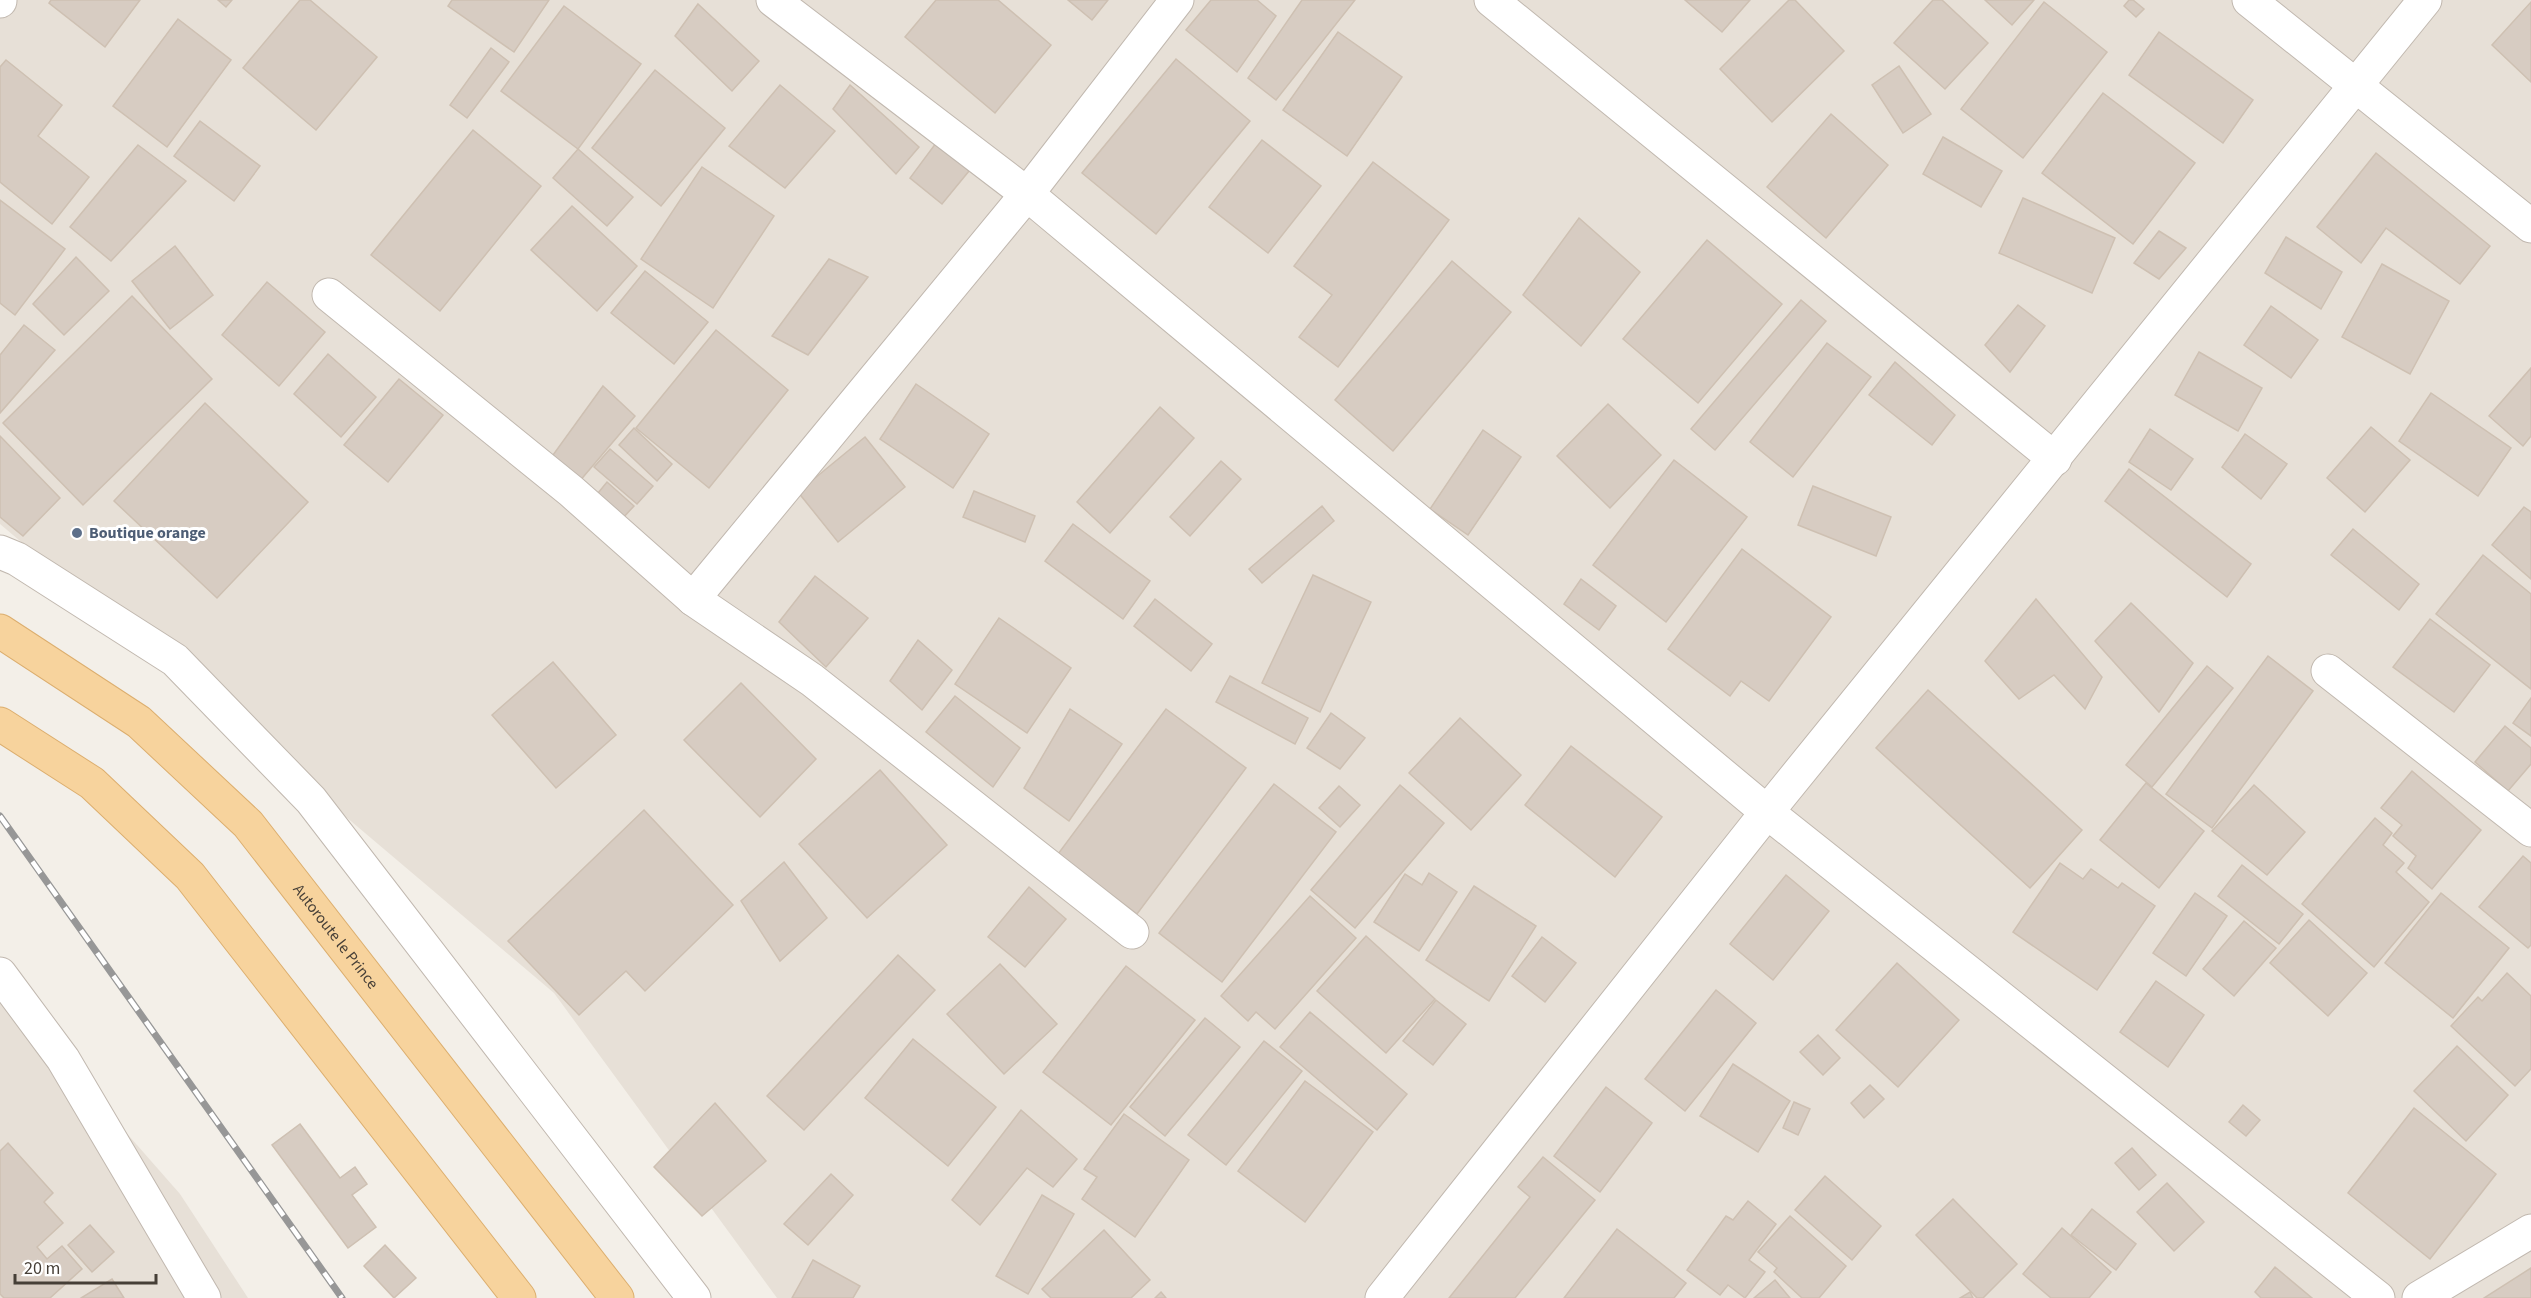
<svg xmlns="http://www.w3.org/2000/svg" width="2531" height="1298" viewBox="0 0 2531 1298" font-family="'Source Sans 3',sans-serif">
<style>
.residential{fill:#e7e0d7}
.building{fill:#d7ccc2;stroke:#cec0b2;stroke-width:1.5}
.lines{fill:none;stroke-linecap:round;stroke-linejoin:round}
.minor-casing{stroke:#c1b8af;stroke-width:35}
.major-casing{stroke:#dcae6e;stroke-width:35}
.minor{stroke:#fff;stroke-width:33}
.major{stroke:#f7d39d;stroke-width:33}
.rail-casing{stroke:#979797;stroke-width:7}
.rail{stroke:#fff;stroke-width:4.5;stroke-dasharray:14;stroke-linecap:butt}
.service-dot{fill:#5c6f8a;stroke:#fff;stroke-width:2}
.labels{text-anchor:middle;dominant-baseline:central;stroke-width:6;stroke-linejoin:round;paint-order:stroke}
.service-label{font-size:16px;font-weight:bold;fill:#4e5e75;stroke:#fff;text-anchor:start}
.street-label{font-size:16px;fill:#463f37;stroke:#fff}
</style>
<rect width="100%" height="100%" fill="#f3efe8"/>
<g class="residential">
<path d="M0 0H2531V1298H777L554 993 0 524Z"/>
<path d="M0 989 180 1194 248 1298H0Z"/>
</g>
<g class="building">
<path d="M51 0H140L105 47 49 3Z"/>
<path d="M218 0H232L226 7Z"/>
<path d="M300 0H310L377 57 316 130 243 68Z"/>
<path d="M452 0H549L514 52 448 6Z"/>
<path d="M936 0H998L1051 45 995 113 905 37Z"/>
<path d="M1068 0H1108L1092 20Z"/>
<path d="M1211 0H1257L1276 16 1237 72 1186 30Z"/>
<path d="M1302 0H1355L1276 100 1248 78Z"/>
<path d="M1685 0H1750L1722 32Z"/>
<path d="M1789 0H1795L1844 51 1772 122 1720 69Z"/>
<path d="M1933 0H1942L1988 43 1945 89 1894 43Z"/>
<path d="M1985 0H2034L2012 25Z"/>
<path d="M2129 0H2133L2144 9 2136 17 2124 6Z"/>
<path d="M2044 2 2107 52 2023 158 1961 109Z"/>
<path d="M2531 2V82L2492 45Z"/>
<path d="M698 4 759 61 732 91 675 36Z"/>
<path d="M564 6 641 64 578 149 501 91Z"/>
<path d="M178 19 231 60 167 147 113 106Z"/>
<path d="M1338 32 1402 77 1347 156 1283 110Z"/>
<path d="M2159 32 2253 100 2223 143 2129 75Z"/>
<path d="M491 48 509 62 467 118 450 105Z"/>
<path d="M1176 59 1250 121 1156 234 1082 173Z"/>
<path d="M6 60 62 105 38 136 89 177 52 224 0 182V67Z"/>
<path d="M1899 66 1931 114 1903 133 1872 85Z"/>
<path d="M655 70 725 128 661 206 592 148Z"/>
<path d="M780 85 835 131 785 188 729 146Z"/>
<path d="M850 85 919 147 896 174 833 109Z"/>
<path d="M2103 93 2195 163 2133 244 2042 173Z"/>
<path d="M1831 114 1888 165 1826 238 1767 187Z"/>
<path d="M200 121 260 166 234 201 174 156Z"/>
<path d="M473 130 541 186 440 311 371 255Z"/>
<path d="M1943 137 2002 171 1981 207 1923 174Z"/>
<path d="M1262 140 1321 186 1268 253 1209 207Z"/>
<path d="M936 143 969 171 942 204 910 178Z"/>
<path d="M138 145 186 181 111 261 70 227Z"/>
<path d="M578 149 633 197 607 226 553 178Z"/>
<path d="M2376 153 2490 246 2460 284 2386 228 2361 263 2317 227Z"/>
<path d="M1373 162 1449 220 1338 367 1299 337 1332 295 1294 266Z"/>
<path d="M702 167 774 216 713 308 641 259Z"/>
<path d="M2023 198 2115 238 2092 293 1999 253Z"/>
<path d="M0 200 65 249 15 315 0 303Z"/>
<path d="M572 206 637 266 597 311 531 250Z"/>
<path d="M1579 218 1640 272 1581 346 1523 295Z"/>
<path d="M2159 231 2186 248 2159 279 2134 263Z"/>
<path d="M2286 237 2342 272 2321 309 2265 273Z"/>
<path d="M1707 240 1782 304 1698 403 1623 339Z"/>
<path d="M175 246 213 295 170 329 132 281Z"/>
<path d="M76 257 109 291 64 335 33 304Z"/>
<path d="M829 259 868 277 808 355 772 336Z"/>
<path d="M1452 261 1511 312 1393 451 1335 400Z"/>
<path d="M2382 264 2449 301 2410 374 2342 337Z"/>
<path d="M645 271 708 322 674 364 611 313Z"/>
<path d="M267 282 325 332 279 386 222 335Z"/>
<path d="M132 296 212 379 83 505 3 423Z"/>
<path d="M1801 300 1826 321 1715 450 1691 429Z"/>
<path d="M2018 305 2045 326 2010 372 1985 345Z"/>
<path d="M2271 306 2318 340 2291 378 2244 345Z"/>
<path d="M24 325 55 350 0 413V355Z"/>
<path d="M716 330 788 390 709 488 636 428Z"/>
<path d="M1827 343 1871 377 1793 477 1750 442Z"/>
<path d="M2199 352 2262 388 2238 431 2175 395Z"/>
<path d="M328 354 376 397 341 437 294 394Z"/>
<path d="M1895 362 1955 415 1932 445 1869 395Z"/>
<path d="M2531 368V436L2523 446 2489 416Z"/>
<path d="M399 379 443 415 388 482 344 445Z"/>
<path d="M916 384 989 434 953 488 880 439Z"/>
<path d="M603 386 635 416 573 489 545 466Z"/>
<path d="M2431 393 2511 448 2478 496 2399 441Z"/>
<path d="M205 403 308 502 217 598 114 501Z"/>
<path d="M1608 404 1661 455 1610 508 1557 456Z"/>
<path d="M1160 407 1194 438 1110 533 1077 502Z"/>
<path d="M2371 427 2410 460 2365 512 2327 478Z"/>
<path d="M634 428 672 464 657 481 619 445Z"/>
<path d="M2150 429 2193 459 2171 490 2129 462Z"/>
<path d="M1483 430 1521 457 1468 535 1430 509Z"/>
<path d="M2245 434 2287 464 2261 499 2222 467Z"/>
<path d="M0 436 60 498 23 536 0 517Z"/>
<path d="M865 437 905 487 838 542 798 492Z"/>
<path d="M610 449 653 486 637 504 594 467Z"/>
<path d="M1674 460 1747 517 1666 622 1593 565Z"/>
<path d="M1221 461 1241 479 1190 536 1170 517Z"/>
<path d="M2129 469 2251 564 2227 597 2105 501Z"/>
<path d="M607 482 634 506 621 520 594 498Z"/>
<path d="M1813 486 1891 517 1876 556 1798 525Z"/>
<path d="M974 491 1035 516 1025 542 963 517Z"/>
<path d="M1322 506 1334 521 1262 583 1249 569Z"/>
<path d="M2524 507 2531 512V579L2492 545Z"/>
<path d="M1073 524 1150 581 1123 619 1045 561Z"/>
<path d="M2353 529 2419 584 2399 610 2331 555Z"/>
<path d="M1742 549 1831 617 1769 701 1741 681 1730 696 1668 649Z"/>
<path d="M2483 555 2531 594V689L2436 614Z"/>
<path d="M1313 575 1371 602 1320 712 1262 683Z"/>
<path d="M815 576 868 618 826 667 779 622Z"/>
<path d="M1581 579 1616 606 1599 630 1564 604Z"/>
<path d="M1155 599 1212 644 1191 671 1134 626Z"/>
<path d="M2036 599 2102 677 2085 709 2054 675 2019 699 1985 661Z"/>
<path d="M2131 603 2193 663 2159 712 2095 641Z"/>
<path d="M999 618 1071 668 1027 733 955 684Z"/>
<path d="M2430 619 2490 665 2454 712 2393 667Z"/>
<path d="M918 640 952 670 922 710 890 681Z"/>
<path d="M2268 656 2313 691 2212 828 2166 794Z"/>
<path d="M553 662 616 735 556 788 492 715Z"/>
<path d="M2207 666 2233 688 2152 787 2126 765Z"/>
<path d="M1230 676 1308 718 1295 744 1216 702Z"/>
<path d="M741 683 816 759 760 817 684 740Z"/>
<path d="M1928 690 2082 830 2030 888 1876 748Z"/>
<path d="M955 696 1020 748 993 787 926 732Z"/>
<path d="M2531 698V736L2513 723Z"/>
<path d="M1070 709 1122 744 1069 821 1024 788Z"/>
<path d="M1166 709 1246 768 1137 914 1058 854Z"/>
<path d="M1331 713 1365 738 1340 769 1307 748Z"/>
<path d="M1460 718 1521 775 1471 830 1409 773Z"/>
<path d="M2505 726 2531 748V764L2508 791 2475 762Z"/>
<path d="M1571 746 1662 817 1615 877 1525 805Z"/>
<path d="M880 770 947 845 867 918 799 844Z"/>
<path d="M2412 771 2481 830 2432 889 2408 868 2416 856 2393 836 2402 825 2381 808Z"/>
<path d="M2146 783 2204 831 2159 888 2100 840Z"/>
<path d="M1274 784 1336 832 1222 982 1159 933Z"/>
<path d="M1400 785 1444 823 1355 928 1311 890Z"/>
<path d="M2254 785 2305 832 2267 875 2212 831Z"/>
<path d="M1339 786 1360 805 1340 827 1319 808Z"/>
<path d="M644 810 733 905 645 991 626 971 579 1015 508 941Z"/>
<path d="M2375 818 2392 833 2383 845 2404 863 2396 872 2429 902 2374 967 2302 904Z"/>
<path d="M2523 856 2531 863V945L2528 948 2479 907Z"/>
<path d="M784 862 827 918 780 961 741 901Z"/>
<path d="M2060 863 2083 879 2091 869 2118 888 2122 883 2155 906 2097 990 2013 932Z"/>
<path d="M2242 865 2303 914 2279 944 2218 896Z"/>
<path d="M1429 873 1457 892 1419 951 1374 922 1405 874 1422 885Z"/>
<path d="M1786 875 1829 911 1773 980 1730 944Z"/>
<path d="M1474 886 1536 926 1489 1001 1426 960Z"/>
<path d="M1029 887 1066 919 1025 967 988 937Z"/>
<path d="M2195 893 2227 916 2186 976 2153 953Z"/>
<path d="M2441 893 2509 948 2453 1018 2385 963Z"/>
<path d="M1310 896 1356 938 1275 1029 1256 1012 1248 1021 1221 996Z"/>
<path d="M2309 920 2367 973 2328 1016 2270 963Z"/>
<path d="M2244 921 2276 948 2234 996 2203 969Z"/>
<path d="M1366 936 1435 999 1386 1053 1317 991Z"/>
<path d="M1542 937 1576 963 1545 1002 1512 976Z"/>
<path d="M898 955 935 990 804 1130 767 1096Z"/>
<path d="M1897 963 1959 1020 1898 1087 1836 1030Z"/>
<path d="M1000 964 1057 1024 1004 1074 947 1014Z"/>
<path d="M1126 966 1195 1020 1111 1125 1043 1072Z"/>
<path d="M2507 973 2531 996V1069L2515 1086 2451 1026 2478 997 2482 1001Z"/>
<path d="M2156 981 2204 1015 2168 1067 2120 1032Z"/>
<path d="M1716 990 1756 1023 1685 1111 1645 1079Z"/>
<path d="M1436 1000 1466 1024 1433 1065 1403 1041Z"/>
<path d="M1310 1012 1407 1094 1377 1130 1280 1047Z"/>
<path d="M1205 1018 1240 1047 1165 1136 1130 1107Z"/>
<path d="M1818 1035 1840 1058 1823 1075 1800 1052Z"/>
<path d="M913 1039 996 1107 948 1166 865 1098Z"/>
<path d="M1264 1041 1302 1071 1226 1165 1188 1135Z"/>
<path d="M2457 1046 2508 1095 2466 1141 2414 1091Z"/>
<path d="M1733 1064 1790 1101 1758 1152 1700 1116Z"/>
<path d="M1305 1081 1373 1132 1305 1222 1238 1171Z"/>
<path d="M1870 1085 1884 1099 1864 1118 1851 1103Z"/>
<path d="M1606 1087 1652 1123 1600 1192 1554 1156Z"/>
<path d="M1794 1102 1810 1109 1798 1135 1783 1128Z"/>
<path d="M715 1103 766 1161 702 1216 654 1167Z"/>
<path d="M2243 1105 2260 1120 2246 1136 2229 1122Z"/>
<path d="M2414 1108 2496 1174 2430 1259 2348 1193Z"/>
<path d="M1021 1110 1077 1159 1053 1187 1027 1168 980 1225 952 1200Z"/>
<path d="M1124 1114 1189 1160 1135 1237 1082 1199 1097 1177 1084 1169Z"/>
<path d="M300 1124 340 1178 355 1167 367 1184 352 1195 376 1227 348 1248 272 1145Z"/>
<path d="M8 1143 53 1193 44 1202 63 1223 37 1247 47 1259 62 1246 82 1269 50 1298H4L0 1294V1151Z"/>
<path d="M2132 1148 2156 1175 2139 1190 2115 1163Z"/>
<path d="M1543 1157 1595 1200 1515 1298H1449L1530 1197 1518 1187Z"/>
<path d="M831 1174 853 1195 808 1245 784 1224Z"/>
<path d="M1825 1176 1881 1226 1852 1260 1795 1210Z"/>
<path d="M2167 1183 2204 1222 2174 1251 2137 1212Z"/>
<path d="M1042 1195 1074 1214 1028 1294 996 1276Z"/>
<path d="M1953 1199 2017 1264 1983 1298H1977L1916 1235Z"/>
<path d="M1748 1201 1776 1224 1749 1260 1765 1272 1745 1298 1728 1285 1720 1295 1687 1270 1726 1216 1733 1220Z"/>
<path d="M2092 1209 2136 1244 2116 1270 2071 1235Z"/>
<path d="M1790 1216 1846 1266 1819 1298H1802L1774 1272 1777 1268 1758 1252Z"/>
<path d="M90 1225 114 1252 92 1272 68 1245Z"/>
<path d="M2062 1228 2111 1272 2089 1298H2051L2023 1274Z"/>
<path d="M1617 1229 1686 1283 1674 1298H1564Z"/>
<path d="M1104 1230 1150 1280 1131 1298H1051L1042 1289Z"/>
<path d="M385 1245 416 1278 394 1298 364 1266Z"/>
<path d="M813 1260 860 1286 853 1298H792Z"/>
<path d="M2275 1267 2312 1298H2261L2255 1292Z"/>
<path d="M2531 1268V1298H2484Z"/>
<path d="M112 1279 124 1298H81Z"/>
<path d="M1775 1280 1790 1298H1754Z"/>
<path d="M1161 1292 1166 1298H1155Z"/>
<path d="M1970 1292 1973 1298H1960Z"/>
</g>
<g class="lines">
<defs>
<g id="minor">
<path d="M773 0 1027 194 1767 812 2378 1298"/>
<path d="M1491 0 2055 459"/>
<path d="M2249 0 2531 226"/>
<path d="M0 1V0"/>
<path d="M329 295 571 491 693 599 812 680 1132 932"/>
<path d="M0 552 17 559 175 660 311 800 694 1298"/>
<path d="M693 599 1027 194 1177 0"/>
<path d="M2328 671 2531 830"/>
<path d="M0 974 63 1059 204 1298"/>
<path d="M1382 1298 1767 812 2425 0"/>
<path d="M2419 1298 2531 1231"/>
</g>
<g id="major">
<path id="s1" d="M0 631 139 722 248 824 617 1298"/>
<path d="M0 724 92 783 190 876 519 1298"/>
</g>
</defs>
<use href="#minor" class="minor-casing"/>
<use href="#major" class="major-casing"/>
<use href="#minor" class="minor"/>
<use href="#major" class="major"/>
<defs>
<path id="rail" d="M0 816 342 1298"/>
</defs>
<use href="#rail" class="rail-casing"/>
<use href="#rail" class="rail"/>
</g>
<circle class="service-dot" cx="77" cy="533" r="6"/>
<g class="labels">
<g class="service-label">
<text x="89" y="533">Boutique orange</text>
</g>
<g class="street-label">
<text stroke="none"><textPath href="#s1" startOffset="458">Autoroute le Prince</textPath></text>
</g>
</g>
<path d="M15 1274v9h141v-9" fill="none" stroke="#463f37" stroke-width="3"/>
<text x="24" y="1274" font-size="18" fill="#463f37" stroke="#ffffff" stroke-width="4.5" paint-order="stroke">20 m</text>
</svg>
